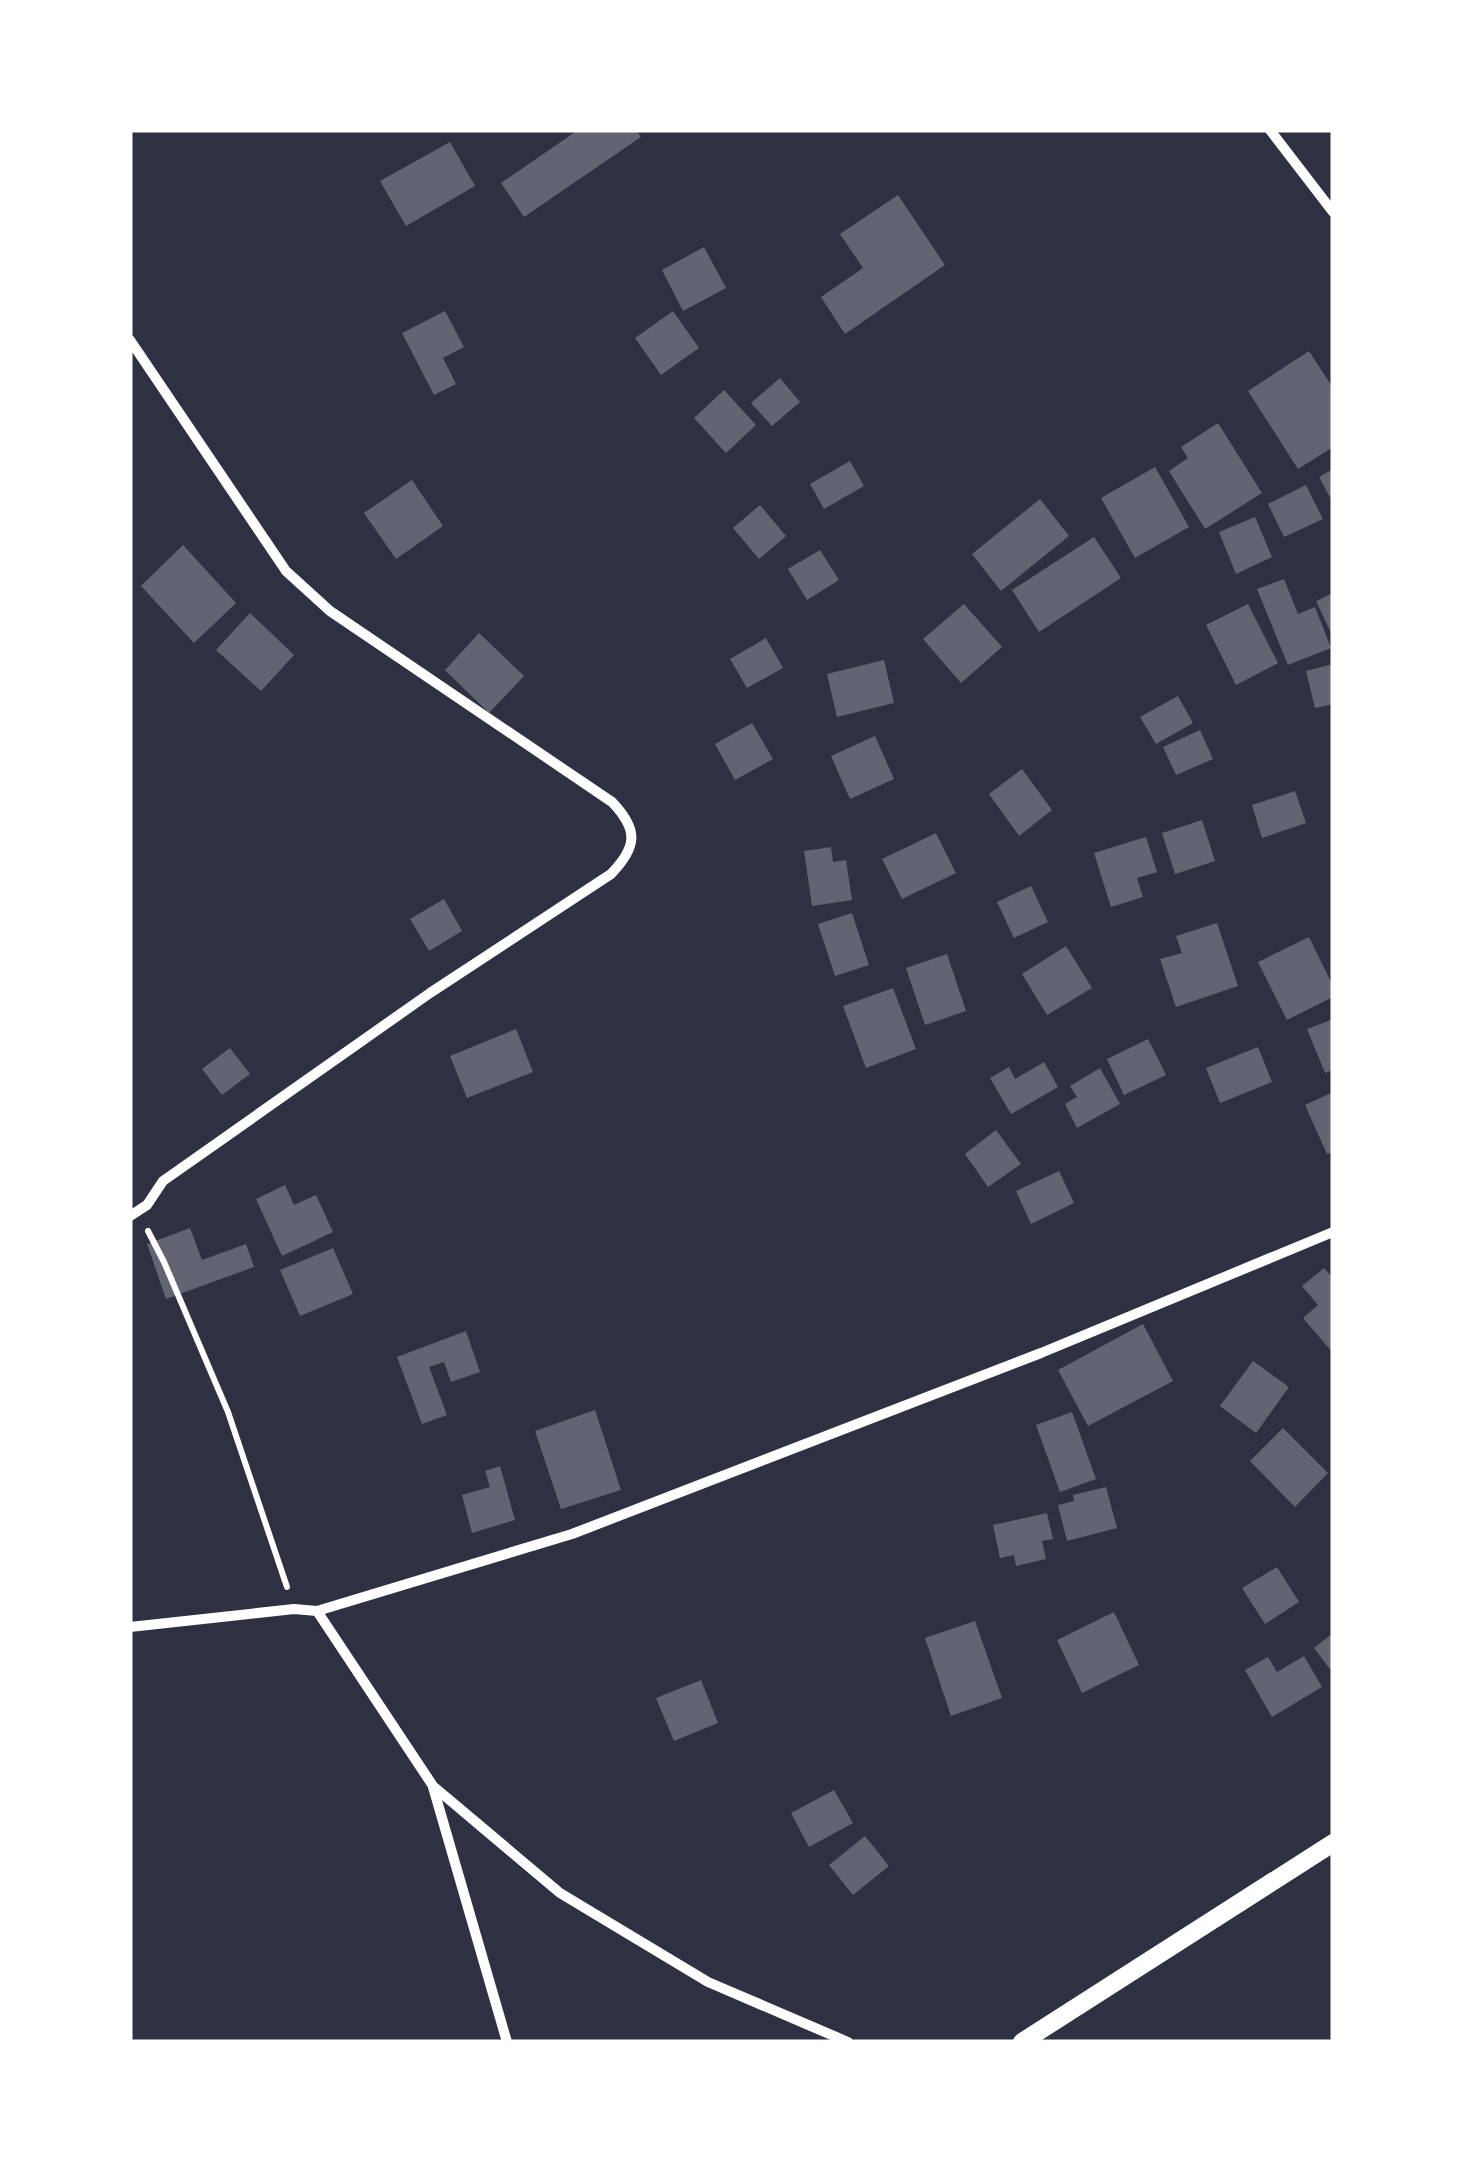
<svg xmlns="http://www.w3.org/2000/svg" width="1463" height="2172" viewBox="0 0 1463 2172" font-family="'Varela Round',sans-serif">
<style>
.building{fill:#626471}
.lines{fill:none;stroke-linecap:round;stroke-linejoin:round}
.path{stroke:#fff;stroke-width:6}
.minor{stroke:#fff;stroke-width:10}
.tertiary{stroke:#fff;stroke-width:18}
</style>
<rect width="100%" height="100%" fill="#2d3142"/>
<g class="building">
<path d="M578 130H636L641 137 524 217 501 183Z"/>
<path d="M450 142 475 186 406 226 380 181Z"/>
<path d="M898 195 945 265 845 334 821 297 863 268 840 234Z"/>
<path d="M704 247 726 288 683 311 662 270Z"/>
<path d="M445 311 464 347 443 358 456 384 434 395 402 333Z"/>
<path d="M673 311 699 348 661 375 635 338Z"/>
<path d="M1309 351 1333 388V447L1298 469 1248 391Z"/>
<path d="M780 378 800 402 772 426 751 403Z"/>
<path d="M724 390 756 425 726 453 694 418Z"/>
<path d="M1218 423 1262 493 1205 529 1169 471 1188 458 1181 447Z"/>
<path d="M850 461 864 486 824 509 810 484Z"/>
<path d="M1155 467 1189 527 1135 558 1101 498Z"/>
<path d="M1333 469V503L1319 477Z"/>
<path d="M412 480 443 526 396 559 364 513Z"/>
<path d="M1306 485 1323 519 1284 537 1268 504Z"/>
<path d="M1040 499 1069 536 1001 591 972 554Z"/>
<path d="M760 505 786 536 759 559 733 528Z"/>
<path d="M1255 517 1272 557 1236 574 1219 532Z"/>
<path d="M1094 537 1121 578 1039 632 1012 590Z"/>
<path d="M183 545 236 603 194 643 141 586Z"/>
<path d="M820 550 839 580 807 600 788 569Z"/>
<path d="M1284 579 1298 614 1315 607 1331 648 1288 665 1257 589Z"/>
<path d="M1333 593V637L1316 601Z"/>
<path d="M964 604 1002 647 961 683 923 639Z"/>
<path d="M1248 604 1278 663 1236 685 1206 625Z"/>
<path d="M250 613 294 655 261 691 216 650Z"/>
<path d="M479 633 524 676 489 713 445 670Z"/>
<path d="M766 638 783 668 747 688 730 659Z"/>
<path d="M884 660 894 703 837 717 827 674Z"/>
<path d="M1333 664V704L1315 708 1306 671Z"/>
<path d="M1178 696 1193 723 1156 744 1140 717Z"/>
<path d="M752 723 773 759 735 780 715 744Z"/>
<path d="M1200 730 1213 759 1176 775 1163 747Z"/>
<path d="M875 736 894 779 850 799 831 756Z"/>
<path d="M1022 769 1052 810 1019 836 989 794Z"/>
<path d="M1295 791 1306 823 1262 838 1252 805Z"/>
<path d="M1202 820 1215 861 1175 874 1162 833Z"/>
<path d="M936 833 956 873 902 899 882 859Z"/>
<path d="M1146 837 1157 872 1137 878 1143 897 1111 907 1094 853Z"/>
<path d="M831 847 833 862 846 860 852 900 812 906 804 851Z"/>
<path d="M1031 886 1048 922 1014 938 997 902Z"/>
<path d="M444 899 462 931 429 951 410 919Z"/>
<path d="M852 913 869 965 835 976 818 924Z"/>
<path d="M1217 923 1238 986 1176 1007 1160 959 1182 953 1176 936Z"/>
<path d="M1309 937 1333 986V997L1287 1020 1258 962Z"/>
<path d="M1066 946 1092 988 1047 1015 1022 974Z"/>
<path d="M947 954 966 1011 925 1025 906 968Z"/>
<path d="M893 988 916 1049 866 1068 843 1006Z"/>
<path d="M1333 1019V1070L1325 1073 1307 1029Z"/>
<path d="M516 1029 533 1072 467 1098 450 1056Z"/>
<path d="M1148 1039 1166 1075 1124 1095 1107 1059Z"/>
<path d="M1258 1047 1272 1082 1220 1103 1206 1068Z"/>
<path d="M230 1048 250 1074 222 1095 202 1069Z"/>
<path d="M1044 1062 1058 1087 1011 1114 990 1078 1009 1067 1015 1079Z"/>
<path d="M1100 1068 1120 1104 1077 1128 1065 1104 1077 1097 1070 1086Z"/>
<path d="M1333 1092V1152L1327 1154 1305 1105Z"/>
<path d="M996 1130 1021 1164 988 1187 965 1154Z"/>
<path d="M1059 1171 1074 1203 1031 1224 1016 1191Z"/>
<path d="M285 1185 294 1205 316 1195 333 1232 282 1256 256 1199Z"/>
<path d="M190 1228 202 1260 246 1244 254 1267 166 1299 147 1244Z"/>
<path d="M333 1248 353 1294 300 1316 280 1270Z"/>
<path d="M1324 1268 1333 1278V1353L1303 1318 1318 1305 1302 1286Z"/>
<path d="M1143 1324 1173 1381 1088 1426 1058 1370Z"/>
<path d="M466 1331 480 1372 451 1382 444 1362 429 1367 447 1415 422 1424 397 1357Z"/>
<path d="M1253 1361 1289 1387 1256 1433 1220 1406Z"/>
<path d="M595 1410 621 1490 561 1509 535 1431Z"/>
<path d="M1072 1412 1096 1479 1060 1492 1036 1425Z"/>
<path d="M1283 1428 1328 1473 1295 1507 1250 1461Z"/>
<path d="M500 1466 515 1520 472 1533 462 1495 490 1487 485 1471Z"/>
<path d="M1106 1487 1117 1528 1067 1541 1058 1505 1074 1501 1073 1495Z"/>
<path d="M1047 1513 1053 1539 1042 1541 1046 1559 1016 1566 1014 1555 1000 1558 993 1525Z"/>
<path d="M1277 1567 1299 1602 1265 1624 1242 1588Z"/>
<path d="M1114 1612 1139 1665 1082 1693 1057 1640Z"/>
<path d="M975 1621 1002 1698 951 1716 925 1638Z"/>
<path d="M1333 1633V1673L1314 1648Z"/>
<path d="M1304 1656 1322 1687 1272 1717 1245 1670 1268 1657 1277 1672Z"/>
<path d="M701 1680 718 1723 674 1741 656 1698Z"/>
<path d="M834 1790 853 1823 809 1847 791 1813Z"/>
<path d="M865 1836 889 1866 853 1895 829 1865Z"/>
</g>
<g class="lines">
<path class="path" d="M148 1231 164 1262 228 1412 287 1587"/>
<g class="minor">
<path d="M1270 130 1333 212"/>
<path d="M130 340 286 571 330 611 612 802C639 830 637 847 611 874L430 993 163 1181 147 1205 130 1216"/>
<path d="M317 1611 433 1786 560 1893 708 1982 848 2042"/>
<path d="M130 1627 294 1609 317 1611 572 1534 1041 1353 1333 1232"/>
<path d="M433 1787 507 2042"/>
</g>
<path class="tertiary" d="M1022 2042 1333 1843"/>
</g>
<rect width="1463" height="2172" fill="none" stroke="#ffffff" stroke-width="265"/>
</svg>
